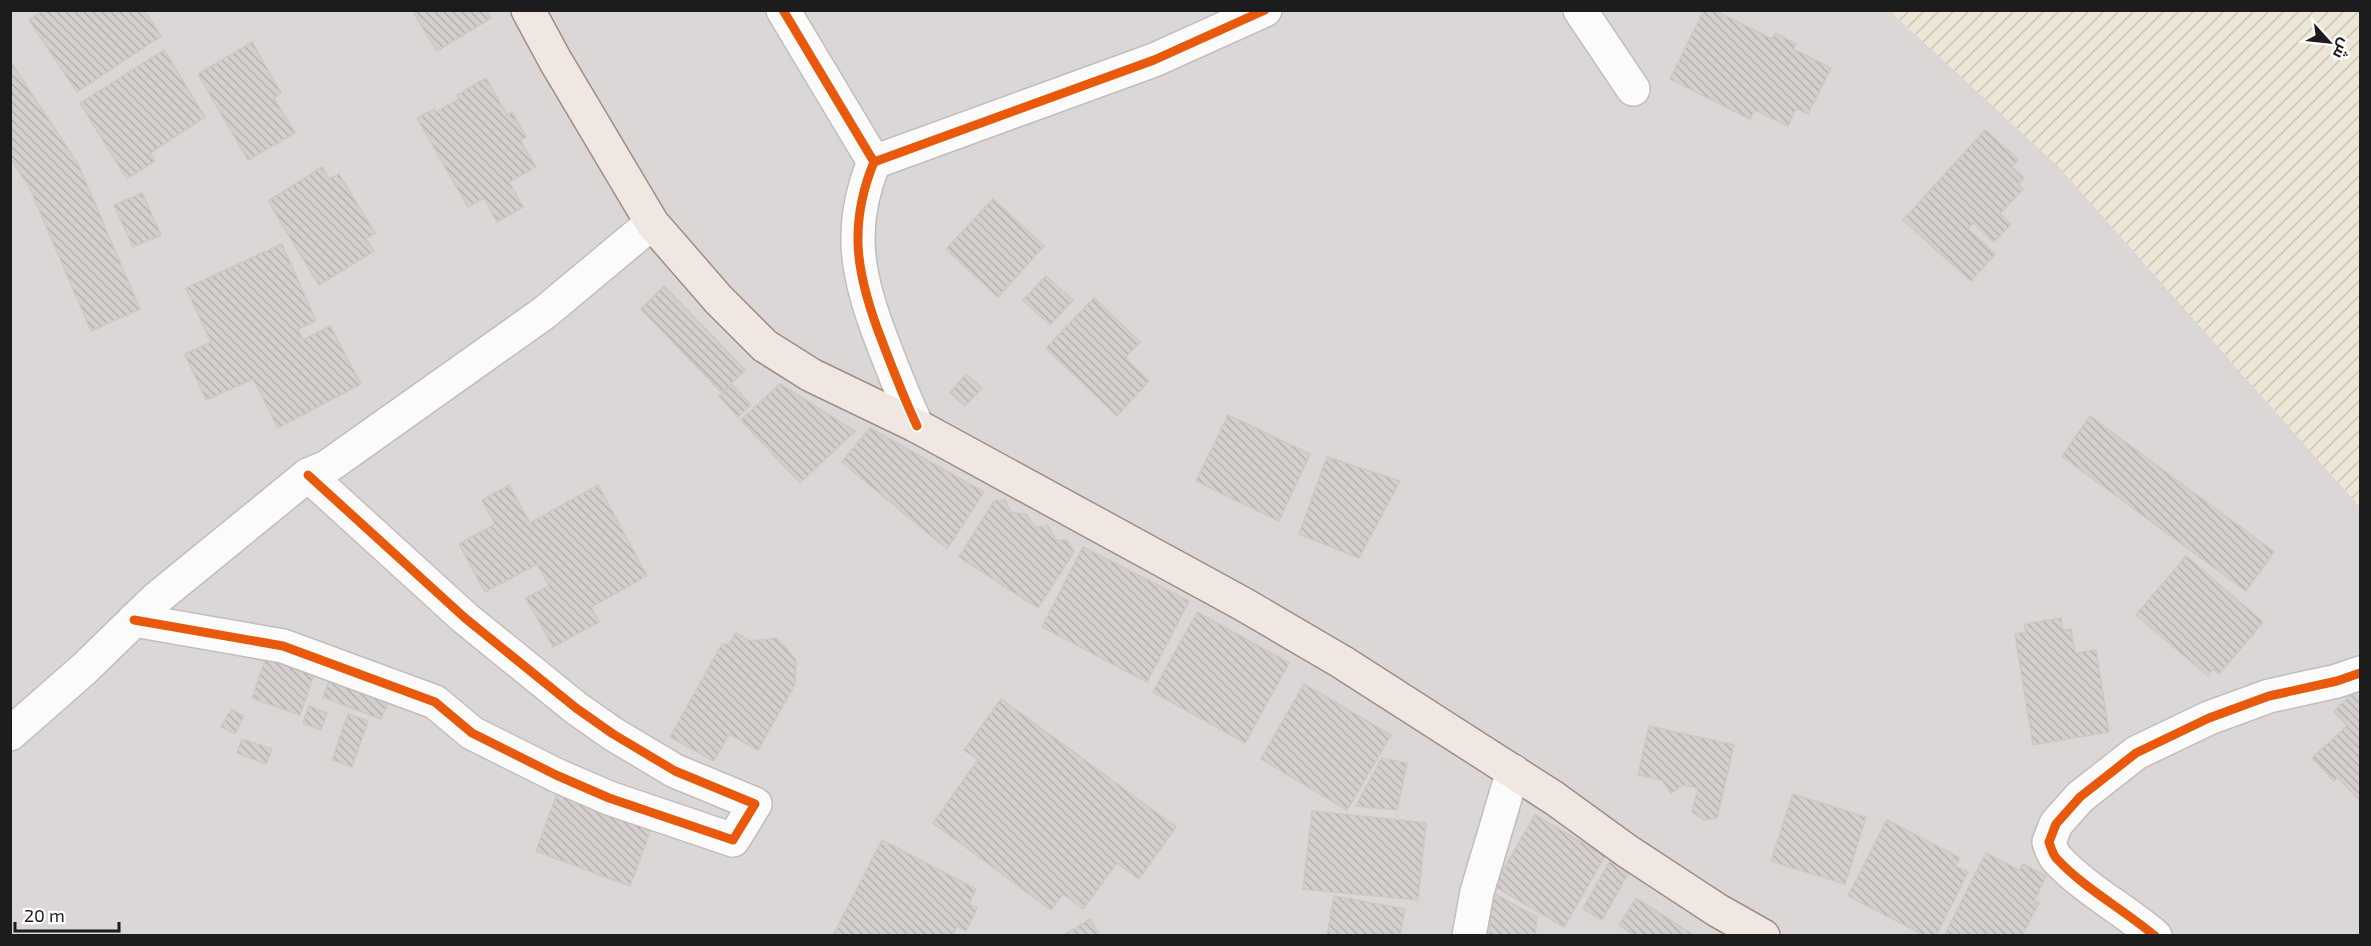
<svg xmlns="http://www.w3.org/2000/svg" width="2371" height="946" viewBox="0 0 2371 946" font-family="'Exo 2',Cairo,sans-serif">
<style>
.residential{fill:#dad7d6}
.farmland{fill:url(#farmland-furrows)}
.building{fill:url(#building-back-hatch);stroke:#cec8c5;stroke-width:1.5}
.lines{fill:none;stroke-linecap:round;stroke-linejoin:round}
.minor-casing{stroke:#c0bebd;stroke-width:36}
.major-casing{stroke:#a18d81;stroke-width:36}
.minor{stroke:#fcfbfb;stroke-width:33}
.major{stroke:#f0e7e3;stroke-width:33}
.cycleway-casing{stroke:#fff;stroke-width:13}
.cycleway{stroke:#e8590c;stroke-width:9}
</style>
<defs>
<pattern id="farmland-furrows" width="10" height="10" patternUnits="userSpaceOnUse" patternTransform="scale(1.5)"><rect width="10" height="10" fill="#ede6d6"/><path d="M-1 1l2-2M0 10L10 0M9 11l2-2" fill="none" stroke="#cbc5b7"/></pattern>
<pattern id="building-back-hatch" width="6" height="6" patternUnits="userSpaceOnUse" patternTransform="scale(1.5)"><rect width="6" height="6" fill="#d4cfcc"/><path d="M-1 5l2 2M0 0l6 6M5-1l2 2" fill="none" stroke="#b5b1af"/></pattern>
</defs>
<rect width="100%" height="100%" fill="#ebe7e4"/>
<path class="residential" d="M10 11H1890L2059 167 2360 507V935H11Z"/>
<path class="farmland" d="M1890 11H2360V507L2059 167Z"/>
<g class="building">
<path d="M43 10H144L161 36 77 92 29 20Z"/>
<path d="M412 10H486L491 18 437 51Z"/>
<path d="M1704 10H1714L1772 39 1775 33 1796 44 1793 49 1831 68 1808 114 1796 108 1788 126 1755 110 1750 119 1670 79Z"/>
<path d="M252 42 281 93 274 98 295 133 248 160 198 74Z"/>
<path d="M164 50 205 117 150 153 155 161 127 179 80 103Z"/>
<path d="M10 61 78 164 140 309 91 331 29 186 10 158Z"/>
<path d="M486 78 507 115 512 112 526 137 520 140 536 167 509 182 523 207 497 222 484 198 468 207 417 118 434 109 436 112 459 99 457 95Z"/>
<path d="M1985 130 2018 159 2012 167 2024 178 2018 184 2023 189 2000 214 2011 224 1994 242 1973 223 1968 229 1995 254 1971 281 1903 220Z"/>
<path d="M322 167 329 179 339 174 375 233 366 239 374 251 319 285 268 201Z"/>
<path d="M142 193 161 235 133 247 114 205Z"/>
<path d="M993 199 1044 246 998 297 946 249Z"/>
<path d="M282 244 316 321 298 329 303 340 330 326 361 384 278 428 253 379 206 400 185 354 211 342 186 288Z"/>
<path d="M1046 276 1073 300 1050 325 1023 300Z"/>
<path d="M664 286 745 370 722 393 641 309Z"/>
<path d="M1094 298 1140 342 1125 358 1149 381 1117 416 1046 348Z"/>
<path d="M966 374 982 388 965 406 950 393Z"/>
<path d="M780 384 855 431 800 483 741 420Z"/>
<path d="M733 385 751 405 738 417 719 396Z"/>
<path d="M1228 415 1310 454 1279 521 1196 481Z"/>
<path d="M2090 416 2274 552 2246 591 2062 456Z"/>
<path d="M870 428 984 492 947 549 842 462Z"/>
<path d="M1327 457 1400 481 1359 558 1299 534Z"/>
<path d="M509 485 530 523 598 485 647 576 591 607 599 622 553 647 526 598 549 586 537 564 485 592 459 544 495 524 482 500Z"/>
<path d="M1005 500 1011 512 1026 514 1035 527 1048 526 1056 540H1067L1074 552 1038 608 959 557 994 501Z"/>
<path d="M1083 547 1189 601 1147 682 1042 627Z"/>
<path d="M2186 556 2263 622 2219 674 2213 669 2208 676 2136 615Z"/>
<path d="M1197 612 1289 663 1245 743 1153 692Z"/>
<path d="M2061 618 2063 630 2071 629 2075 653 2096 650 2109 732 2033 745 2015 634 2026 632 2024 624Z"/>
<path d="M736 633 750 641 777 638 796 660 795 684 758 750 729 734 714 761 670 737 722 644H729Z"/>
<path d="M266 658 314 675 300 715 252 698Z"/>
<path d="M332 674 390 698 381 719 323 697Z"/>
<path d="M1304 684 1391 735 1347 810 1261 759Z"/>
<path d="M2354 692 2360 699V801L2338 777 2334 781 2312 758 2347 726 2334 711Z"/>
<path d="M1001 699 1176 827 1139 879 1117 863 1083 909 1063 894 1051 910 933 823 978 760 964 750Z"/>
<path d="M309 706 327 713 321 730 303 723Z"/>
<path d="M231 709 244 716 235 734 221 727Z"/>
<path d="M348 714 368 721 352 767 332 760Z"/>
<path d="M1649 726 1734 745 1717 818 1704 820 1692 812 1698 788 1683 785 1671 793 1662 780 1638 775Z"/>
<path d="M242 739 272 749 266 764 237 753Z"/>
<path d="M1382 758 1407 763 1397 810 1356 806Z"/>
<path d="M560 786 654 821 630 886 536 851Z"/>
<path d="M1793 794 1866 817 1845 884 1771 861Z"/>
<path d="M1312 811 1426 823 1418 900 1303 889Z"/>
<path d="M1535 815 1605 856 1564 927 1494 886Z"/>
<path d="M1887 820 1960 858 1955 866 1968 872 1936 936H1926L1848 896Z"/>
<path d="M882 840 976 889 969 904 977 908 966 931 957 926 952 936H837L834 934Z"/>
<path d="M1986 853 2019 870 2023 864 2046 876 2034 901 2039 903 2022 936H1944Z"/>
<path d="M1610 861H1621L1629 872 1602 920 1583 909Z"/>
<path d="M1493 893 1537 917 1535 936 1489 935Z"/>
<path d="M1334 896 1405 909 1400 936H1327Z"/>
<path d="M1636 898 1695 936H1636L1619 925Z"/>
<path d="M1090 919 1100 936H1062Z"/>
</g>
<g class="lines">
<defs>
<g id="minor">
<path d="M783 10 874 162C847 227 857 277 882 341 893 370 904 398 917 426"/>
<path d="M1580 10 1633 89"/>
<path d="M874 162 1154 60 1265 10"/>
<path d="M134 620 283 646 435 702 472 733 556 775 609 798 733 840 755 804 675 771 613 734 576 708 465 618 308 475"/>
<path d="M10 734 84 669 156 599 308 475 327 467 544 313 652 223"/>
<path d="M1469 936 1477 892 1513 771"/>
<path d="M2155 936C2123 909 2085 889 2057 859 2053 855 2051 848 2049 842L2056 824 2080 797 2136 753 2209 718 2269 696 2337 681 2360 673"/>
</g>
<path id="major" d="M528 10 555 60 652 223 718 299 765 346 811 375 917 426 1243 604 1342 662 1554 798 1627 851 1717 910 1763 936"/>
</defs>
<use href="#minor" class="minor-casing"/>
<use href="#major" class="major-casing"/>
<use href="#minor" class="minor"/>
<use href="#major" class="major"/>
<defs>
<g id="cycleway">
<path d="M783 10 874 162C847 227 857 277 882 341 893 370 904 398 917 426"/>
<path d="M874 162 1154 60 1265 10"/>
<path d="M134 620 283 646 435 702 472 733 556 775 609 798 733 840 755 804 675 771 613 734 576 708 465 618 308 475"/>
<path d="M2155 936C2123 909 2085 889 2057 859 2053 855 2051 848 2049 842L2056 824 2080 797 2136 753 2209 718 2269 696 2337 681 2360 673"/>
</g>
</defs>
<use href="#cycleway" class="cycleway-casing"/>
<use href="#cycleway" class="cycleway"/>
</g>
<rect width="2371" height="946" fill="none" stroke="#1c1c1c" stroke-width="24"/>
<g transform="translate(2329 42) rotate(117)" stroke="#ffffff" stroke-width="4.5" paint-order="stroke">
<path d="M0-4.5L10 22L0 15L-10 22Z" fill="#1c1c1c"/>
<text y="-9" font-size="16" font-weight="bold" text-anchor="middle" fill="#1c1c1c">ش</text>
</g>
<path d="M15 922v9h104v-9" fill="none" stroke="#1c1c1c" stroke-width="3"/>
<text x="24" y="922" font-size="18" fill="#1c1c1c" stroke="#ffffff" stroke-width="4.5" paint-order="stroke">20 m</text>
</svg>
